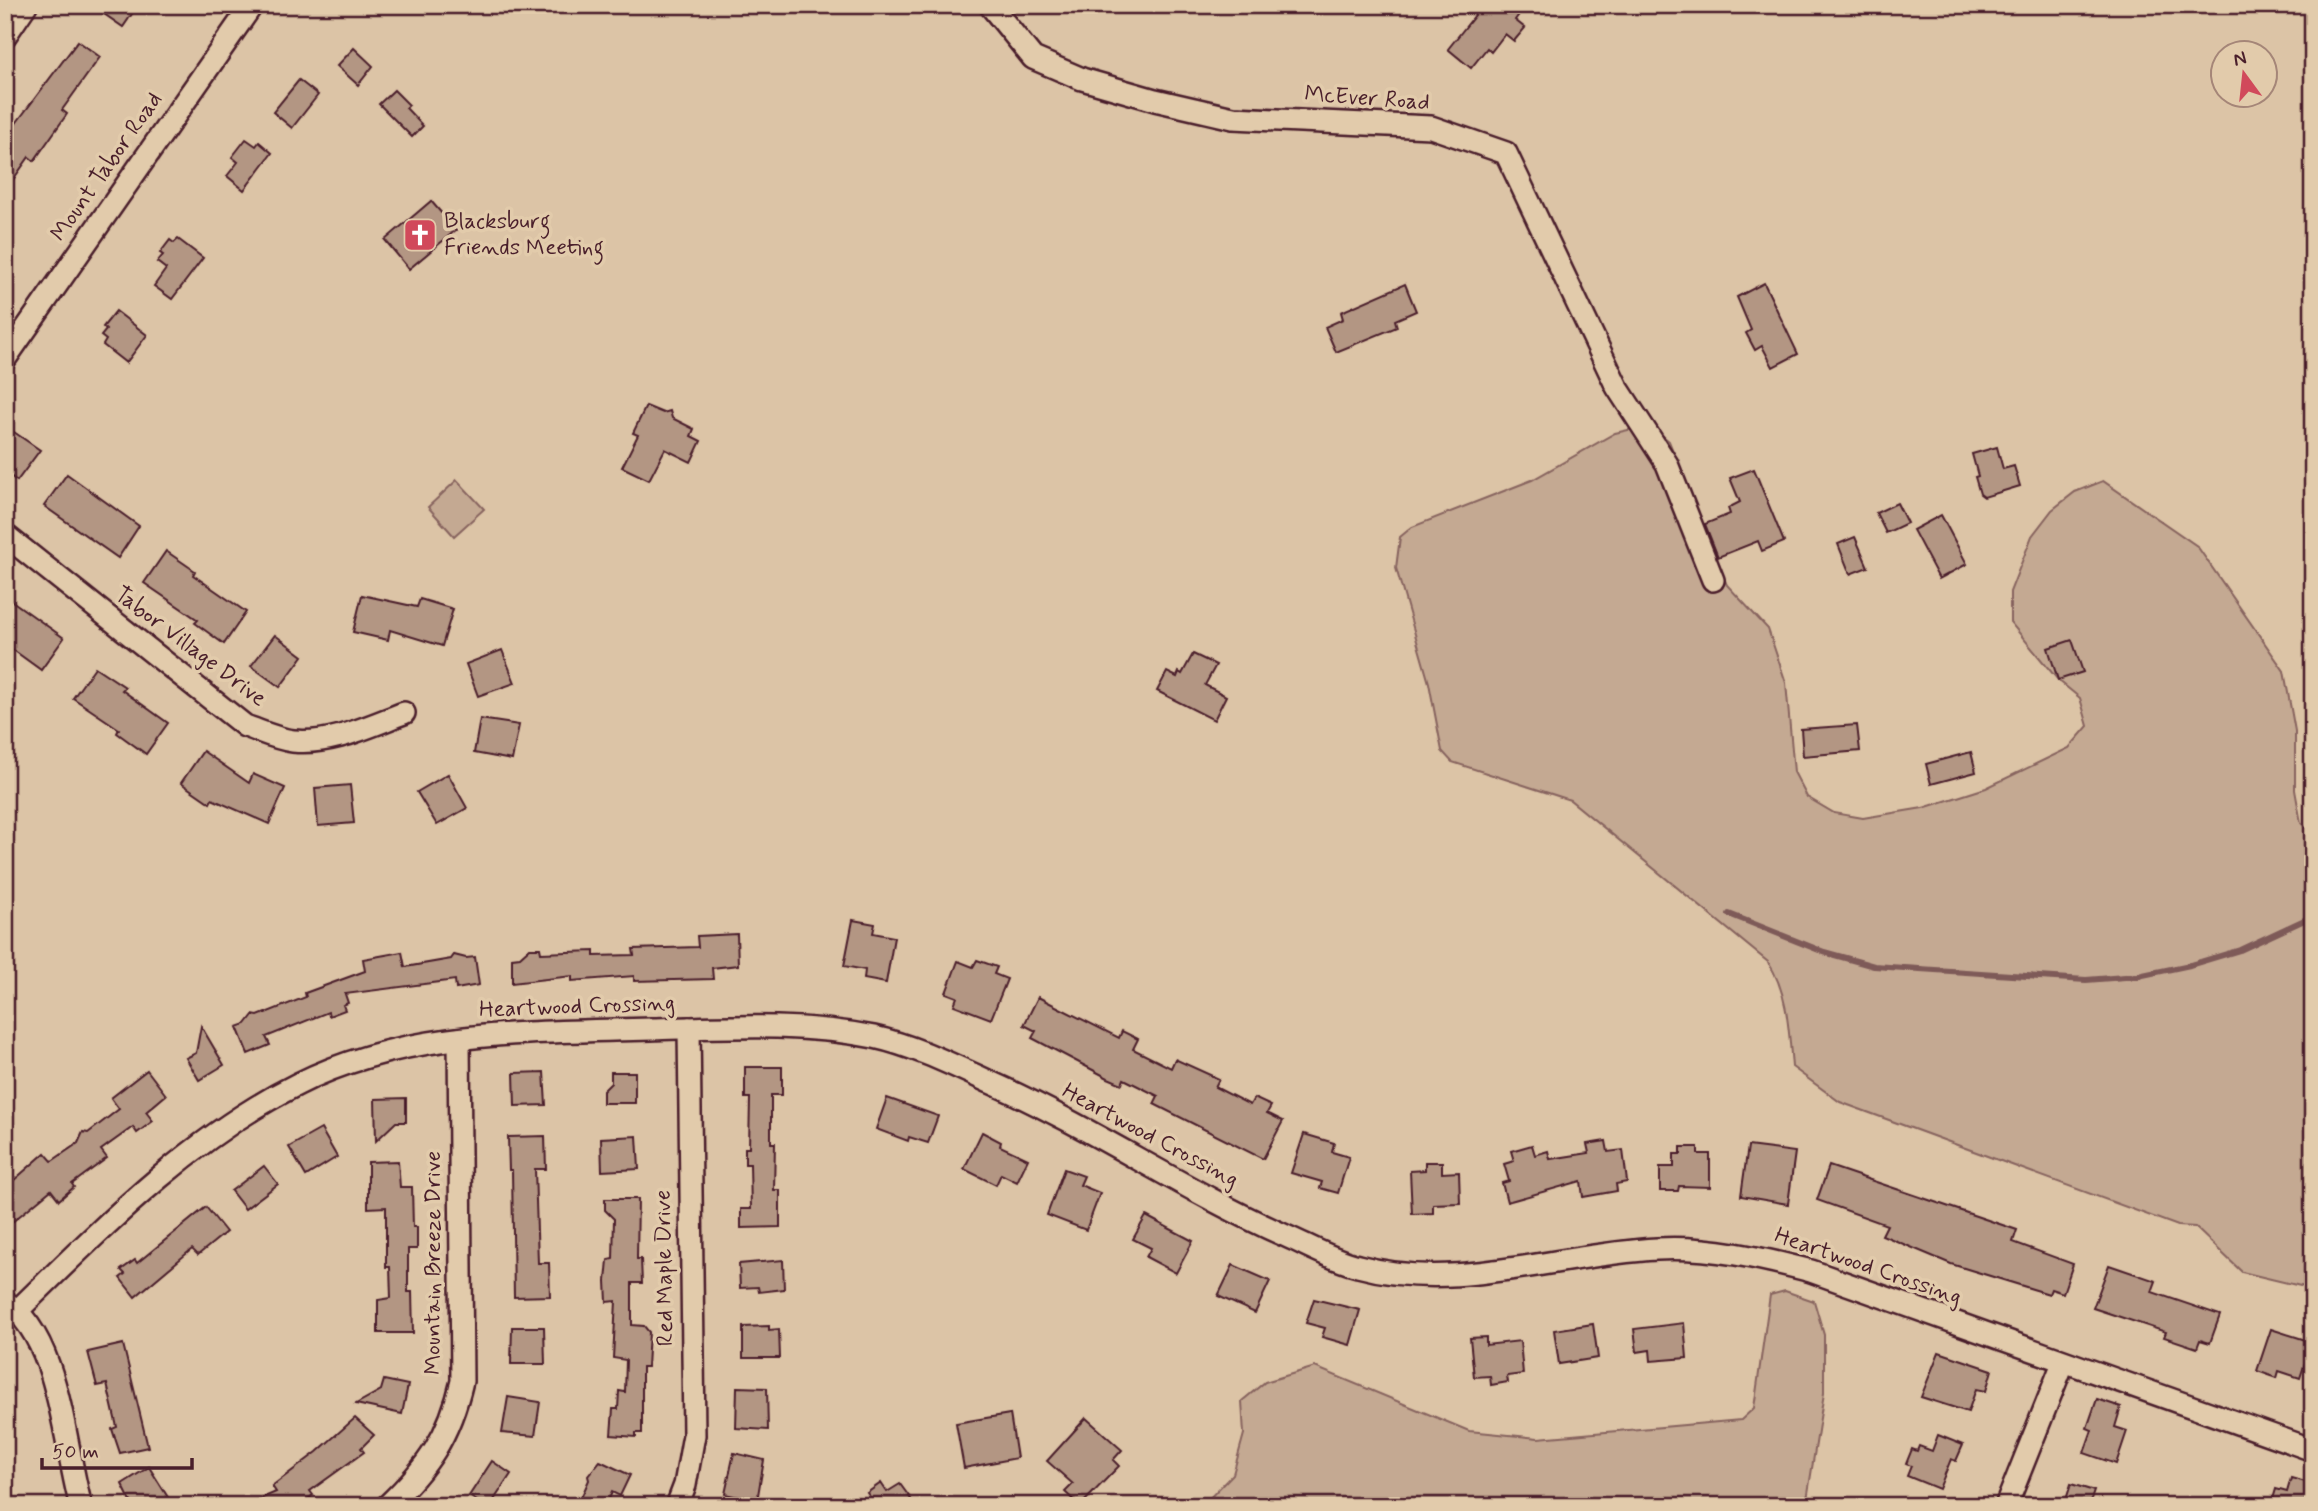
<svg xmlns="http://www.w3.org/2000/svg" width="2318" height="1511" viewBox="0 0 2318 1511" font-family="Mynerve,sans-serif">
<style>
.green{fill:#c4a992;stroke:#87645e;stroke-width:2}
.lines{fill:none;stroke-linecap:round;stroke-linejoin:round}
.stream{stroke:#7e5a58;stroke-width:6}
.building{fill:#b39683;stroke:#4a1f2b;stroke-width:2}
.minor-casing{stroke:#4a1f2b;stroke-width:26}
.minor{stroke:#e2cbab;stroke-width:21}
.labels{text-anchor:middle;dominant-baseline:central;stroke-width:7;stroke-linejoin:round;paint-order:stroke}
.street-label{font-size:23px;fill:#4a1f2b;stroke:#e2cbab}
.poi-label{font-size:23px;fill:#4a1f2b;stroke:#e2cbab;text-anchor:start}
</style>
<rect width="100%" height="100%" fill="#dcc4a6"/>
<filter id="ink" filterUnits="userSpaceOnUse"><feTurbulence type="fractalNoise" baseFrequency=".0143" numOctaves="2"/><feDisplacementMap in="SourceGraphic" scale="14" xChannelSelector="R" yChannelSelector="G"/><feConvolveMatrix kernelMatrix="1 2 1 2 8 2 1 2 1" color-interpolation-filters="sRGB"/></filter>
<g filter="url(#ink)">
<g class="green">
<path d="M1650 425 1669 441 1727 585 1768 629 1786 683 1794 772 1807 797 1834 813 1863 818 1923 808 1986 788 2069 748 2088 726 2080 698 2058 680 2010 622V592L2032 536 2052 510 2075 492 2103 481 2197 546 2284 671 2295 731V790L2301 823 2313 835V1289L2242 1272 2195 1227 2178 1226 1840 1102 1792 1067C1789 1032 1788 992 1768 962L1570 800 1452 762 1442 751 1429 683 1396 568 1400 537 1412 527 1532 480 1615 433Z"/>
<path d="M457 480 484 509 454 536 428 507Z"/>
<path d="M1785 1291 1814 1301 1824 1335V1393L1806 1506H1202L1233 1474 1244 1434 1242 1401 1265 1382 1315 1367 1469 1431 1538 1438 1741 1420 1754 1408 1770 1295Z"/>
</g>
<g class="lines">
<path class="stream" d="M1729 914 1824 952 1874 966 2086 980 2138 976 2190 965 2240 950 2313 916"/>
</g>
<g class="building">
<path d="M91 5H138L123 27Z"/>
<path d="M1483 5H1526L1515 20 1525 28 1514 41 1505 34 1491 52 1487 48 1471 68 1448 49Z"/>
<path d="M78 41 100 57 62 110 67 114 34 161 29 157 5 191V138Z"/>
<path d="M354 48 373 66 358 85 337 66Z"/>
<path d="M299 80 318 95 292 128 273 112Z"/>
<path d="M394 90 409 105 406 108 423 126 412 137 379 104Z"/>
<path d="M246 139 256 146 259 142 272 153 244 190 227 176 238 162 232 157Z"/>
<path d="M431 201 456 230 409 269 385 240Z"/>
<path d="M178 239 203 258 172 299 154 286 166 269 157 262 163 255 160 253 170 240 174 243Z"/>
<path d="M1764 283 1798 354 1773 367 1762 346 1755 350 1746 333 1751 330 1737 297Z"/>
<path d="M1405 284 1416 311 1395 320 1397 327 1336 352 1325 327 1343 319 1341 312Z"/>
<path d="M116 311 147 335 126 363 103 345 106 340 101 336 106 330 103 327Z"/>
<path d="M646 406 663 413 670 411 672 418 694 429 691 436 701 441 691 462 665 449 649 480 622 467 638 435 633 433Z"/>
<path d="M11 430 40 450 17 481 5 472V438Z"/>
<path d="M1997 447 2003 469 2014 466 2020 486 1984 497 1980 494 1975 477 1978 476 1972 454Z"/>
<path d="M1754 469 1784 542 1762 551 1758 541 1718 557 1705 524 1730 514 1728 508 1740 502 1730 478Z"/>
<path d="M67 474 139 526 118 558 44 506Z"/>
<path d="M1897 503 1907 523 1886 533 1876 513Z"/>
<path d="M1941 515 1967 564 1939 579 1913 530Z"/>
<path d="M1855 537 1868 567 1850 574 1838 544Z"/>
<path d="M166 551 195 571 193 575 246 612 224 644 195 623 198 620 144 583Z"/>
<path d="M362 595 417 607 420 599 453 609 442 646 390 630 388 640 353 632Z"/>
<path d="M5 596 64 638 41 670 5 644Z"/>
<path d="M275 635 303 656 280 687 251 666Z"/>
<path d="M2072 640 2083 672 2058 680 2048 648Z"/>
<path d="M502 650 515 683 478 696 466 664Z"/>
<path d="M1193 654 1216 665 1205 685 1226 696 1214 720 1157 691 1167 672 1177 677 1179 672 1182 674Z"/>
<path d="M95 667 125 687 122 690 168 723 146 754 117 733 119 729 73 698Z"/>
<path d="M480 719 519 725 512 760 474 753Z"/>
<path d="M1857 725 1860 751 1803 756 1801 729Z"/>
<path d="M203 751 249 783 253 774 285 788 269 824 212 799 210 803 181 783Z"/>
<path d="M1971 752 1976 772 1931 784 1926 764Z"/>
<path d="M448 774 467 808 437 825 417 792Z"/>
<path d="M350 785 354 823 318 826 315 788Z"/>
<path d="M853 920 875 924 873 933 894 937 886 983 864 979 865 970 844 966Z"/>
<path d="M737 934 738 965 712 968 713 979 634 981V976L572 981V976L512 983V958L520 957 530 948H540L541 953 594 951V956L634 955 633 949 698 947 697 936Z"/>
<path d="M402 952 405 967 451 959 454 955 466 958 475 957 479 985 456 989 455 980 345 994 348 1003 343 1005 345 1010 329 1016 328 1012 266 1037 270 1045 248 1054 237 1027 246 1024 253 1015 258 1016 306 997 305 993 365 971 363 959Z"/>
<path d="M977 960 997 967 994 974 1007 979 991 1019 954 1005 957 997 946 993 958 961 973 967Z"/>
<path d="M1038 997 1119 1038 1122 1031 1138 1039 1133 1049 1171 1068 1175 1059 1219 1079 1215 1087 1250 1105 1254 1098 1271 1106 1267 1113 1283 1121 1263 1159 1154 1104 1158 1096 1124 1079 1122 1084 1108 1078 1032 1038 1036 1031 1024 1025Z"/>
<path d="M201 1026 224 1065 199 1080 186 1058 196 1053Z"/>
<path d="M745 1067H782V1095H771V1143H775L774 1190H780V1227L741 1228V1209H751L750 1164H745V1148H749L750 1098H745Z"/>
<path d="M147 1070 166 1095 146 1112 153 1121 137 1133 133 1127 101 1150 107 1158 72 1184 74 1187 59 1200 51 1190 5 1228V1188L45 1153 52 1161 78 1143 83 1132 88 1133 119 1109 111 1098Z"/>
<path d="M544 1072 546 1105 515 1106 514 1073Z"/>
<path d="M611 1072H635V1103H603V1091L611 1083Z"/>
<path d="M406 1098V1122H396L376 1141 375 1099Z"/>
<path d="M887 1098 938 1116 928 1143 909 1137 908 1141 876 1129Z"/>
<path d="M321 1129 337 1157 306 1176 289 1147Z"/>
<path d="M982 1132 1001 1142 1000 1146 1028 1159 1017 1182 1001 1174 996 1185 964 1169Z"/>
<path d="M1304 1134 1334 1143 1332 1152 1349 1157 1338 1193 1320 1188 1322 1182 1291 1173Z"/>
<path d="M545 1136 546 1169H535L538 1263H549L550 1296 514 1297 512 1170H509L508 1137Z"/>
<path d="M637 1136 639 1169 602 1171 601 1138Z"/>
<path d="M1606 1141 1608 1152 1623 1150 1627 1182 1616 1184 1617 1191 1583 1197 1581 1181 1507 1202 1502 1183 1509 1181 1504 1164 1514 1161 1511 1151 1532 1145 1535 1155 1548 1151 1550 1159 1589 1153 1587 1144Z"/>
<path d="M1748 1146 1795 1152 1788 1204 1741 1196Z"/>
<path d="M1681 1147H1698V1154H1710V1187L1679 1186 1678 1191H1660V1167H1674V1154H1681Z"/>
<path d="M398 1161 400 1187H412L413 1227H417V1249H408V1292H412L413 1333H378V1300L391 1298 390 1267H386V1207L368 1208V1162Z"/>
<path d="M1425 1162H1442V1173L1459 1172 1460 1203 1433 1204V1213L1412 1214 1410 1171 1425 1170Z"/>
<path d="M264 1166 278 1184 245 1209 231 1191Z"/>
<path d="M1829 1166 2017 1230 2013 1242 2073 1264 2063 1293 2051 1289 2049 1294 1951 1264 1882 1235 1887 1225 1817 1200Z"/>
<path d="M1064 1169 1084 1176 1080 1185 1100 1193 1086 1230 1047 1215Z"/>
<path d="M605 1199H638L637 1259H641L642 1283H632V1325L644 1326 649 1332 647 1367H642V1433H636V1437L611 1435 613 1409H618L619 1391 625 1392 626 1360 613 1358 616 1301 607 1302 606 1281 608 1260 613 1259 614 1219 605 1210Z"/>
<path d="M206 1207 226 1232 198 1255 192 1249 135 1297 120 1278 125 1274 121 1270 135 1260 137 1263Z"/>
<path d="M1146 1216 1193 1241 1176 1273 1146 1257 1151 1248 1133 1239Z"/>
<path d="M783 1260 784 1289 759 1292 758 1287 740 1288 739 1264Z"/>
<path d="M1233 1265 1270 1281 1255 1313 1218 1296Z"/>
<path d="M2109 1265 2156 1281 2152 1292 2220 1315 2210 1343 2200 1340 2197 1348 2164 1337 2166 1332 2093 1308Z"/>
<path d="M1314 1299 1360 1310 1350 1345 1322 1337 1325 1328 1306 1323Z"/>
<path d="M1684 1323 1687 1358 1651 1361 1650 1350 1637 1352 1634 1329Z"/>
<path d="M1593 1324 1598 1358 1559 1364 1554 1330Z"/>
<path d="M769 1326V1330L779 1329 780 1358H743V1327Z"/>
<path d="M512 1327H544L545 1364H511Z"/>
<path d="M2271 1329 2312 1342 2300 1378 2279 1371 2277 1378 2257 1371Z"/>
<path d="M1486 1337V1345L1520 1341 1523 1374 1507 1376 1508 1382 1491 1385 1490 1376 1474 1377 1470 1338Z"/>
<path d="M123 1344 148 1447 120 1453 112 1429 117 1427 107 1384 97 1386 88 1352Z"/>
<path d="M1939 1352 1992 1370 1986 1391 1976 1389 1968 1412 1921 1397Z"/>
<path d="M384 1380 408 1385 402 1414 356 1404 381 1390Z"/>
<path d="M737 1387 767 1388 768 1430 736 1428Z"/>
<path d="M508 1397 540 1402 535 1436 502 1433Z"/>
<path d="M2097 1399 2121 1407 2115 1427 2127 1431 2116 1464 2084 1453 2092 1430 2087 1428Z"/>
<path d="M1010 1414 1017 1458 964 1468 956 1423Z"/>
<path d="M355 1418 374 1435 361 1448 364 1452 310 1491 313 1495 299 1506H244L276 1492 272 1486 317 1452Z"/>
<path d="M1086 1418 1122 1450 1113 1460 1119 1466 1080 1506 1065 1492 1073 1484 1047 1461Z"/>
<path d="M1938 1435 1963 1445 1956 1461 1951 1459 1939 1489 1907 1476 1911 1466 1906 1464 1912 1449 1917 1451 1919 1446 1932 1451Z"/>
<path d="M734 1453 764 1460 757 1501 725 1494Z"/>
<path d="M492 1461 511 1474 490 1506H485L469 1496Z"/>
<path d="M600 1461 630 1475 620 1496 612 1492 606 1506 581 1498 589 1480 588 1476Z"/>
<path d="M149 1467 169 1499 157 1506H133L122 1484Z"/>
<path d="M2291 1478 2313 1484V1506H2271L2276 1489 2287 1492Z"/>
<path d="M881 1483 887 1492 900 1484 916 1506H869L874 1502 867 1493Z"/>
<path d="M2071 1484 2094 1491 2089 1506H2064Z"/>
</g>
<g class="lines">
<defs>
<g id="minor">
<path d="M990 5 1033 58 1082 79 1155 100 1233 118 1431 127 1506 153 1617 387 1667 464 1713 580"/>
<path d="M5 36 26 5"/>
<path d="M5 359 252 5"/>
<path d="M5 535 245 726C260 731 277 739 293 741 331 745 369 726 404 713"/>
<path d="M5 1302C60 1336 64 1447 81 1506"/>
<path d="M18 1310C103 1227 191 1137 298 1084 407 1029 531 1033 651 1029 725 1027 801 1022 874 1037 915 1046 955 1066 992 1083 1093 1128 1185 1191 1286 1236 1309 1246 1333 1260 1358 1266 1457 1293 1558 1254 1657 1249 1710 1246 1761 1258 1811 1271L2313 1450"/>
<path d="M387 1506C428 1467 449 1437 462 1381L459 1039"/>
<path d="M677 1506 685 1485 694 1435 689 1028"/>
<path d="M2006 1506 2063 1363"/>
</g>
</defs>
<use href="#minor" class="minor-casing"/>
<use href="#minor" class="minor"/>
</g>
</g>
<defs>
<symbol id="church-square" viewBox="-11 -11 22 22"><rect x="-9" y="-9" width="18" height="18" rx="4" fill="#d1495b" stroke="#e2cbab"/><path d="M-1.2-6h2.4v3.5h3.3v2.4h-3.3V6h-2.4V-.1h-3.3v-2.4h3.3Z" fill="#fff"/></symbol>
</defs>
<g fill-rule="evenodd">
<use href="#church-square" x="401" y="216" width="38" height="38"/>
</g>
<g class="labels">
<g class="street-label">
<text transform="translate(1367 99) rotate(4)">McEver Road</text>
<text transform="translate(107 167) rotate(-55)">Mount Tabor Road</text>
<text transform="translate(190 647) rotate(37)">Tabor Village Drive</text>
<text transform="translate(577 1007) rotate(-2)">Heartwood Crossing</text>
<text transform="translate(1150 1136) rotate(28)">Heartwood Crossing</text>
<text transform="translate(434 1263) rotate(-90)">Mountain Breeze Drive</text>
<text transform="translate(1868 1267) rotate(19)">Heartwood Crossing</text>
<text transform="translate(665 1268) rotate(-91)">Red Maple Drive</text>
</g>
<g class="poi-label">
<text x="444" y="222">Blacksburg<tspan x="444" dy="26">Friends Meeting</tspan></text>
</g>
</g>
<rect width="2318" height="1511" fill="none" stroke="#e2cbab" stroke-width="28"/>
<rect x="14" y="14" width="2290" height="1483" fill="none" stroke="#4a1f2b" stroke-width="2.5" filter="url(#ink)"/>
<g transform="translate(2244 74) rotate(345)"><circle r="33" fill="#e2cbab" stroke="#a58678" stroke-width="2"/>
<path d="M0-5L12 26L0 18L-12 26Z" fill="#d1495b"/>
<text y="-10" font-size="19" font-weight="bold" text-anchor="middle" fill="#4a1f2b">N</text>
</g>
<path d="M42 1458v10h150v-10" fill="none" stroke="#4a1f2b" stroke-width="3.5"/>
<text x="52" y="1458" font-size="21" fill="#4a1f2b" stroke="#e2cbab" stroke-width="5" paint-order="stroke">50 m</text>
</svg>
